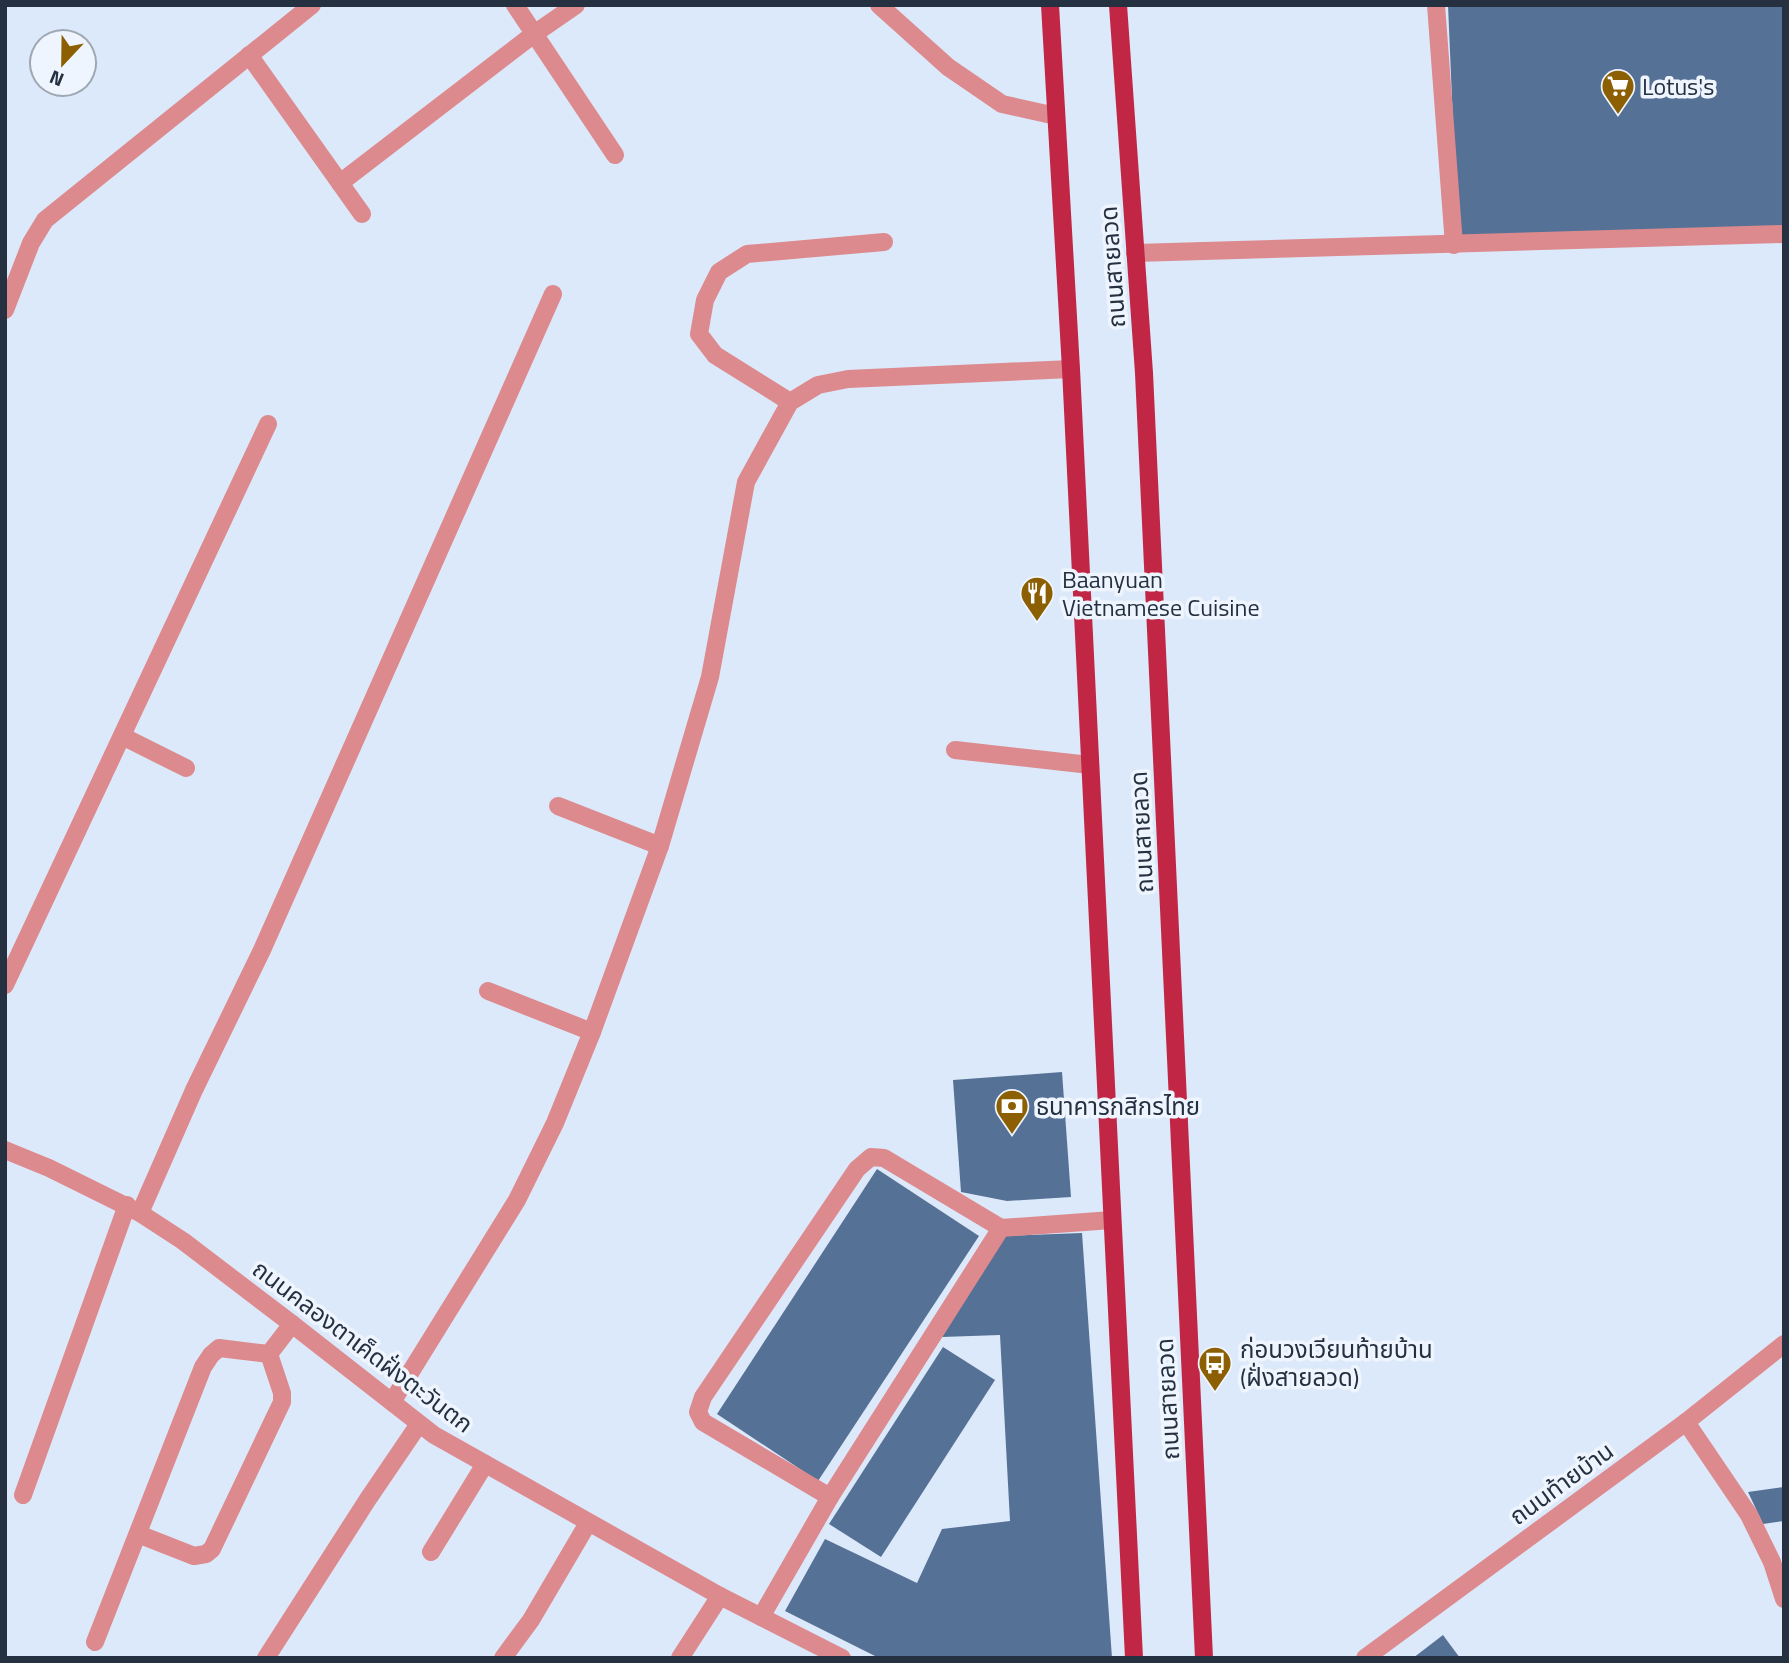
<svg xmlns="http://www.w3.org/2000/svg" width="1789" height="1663" viewBox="0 0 1789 1663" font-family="'Titillium Web','Noto Sans Thai',sans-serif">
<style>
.building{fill:#567196}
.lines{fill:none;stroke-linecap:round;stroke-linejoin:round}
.minor{stroke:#dc8a8e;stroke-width:18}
.major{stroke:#c12744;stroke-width:18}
.labels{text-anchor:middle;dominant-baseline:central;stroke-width:7;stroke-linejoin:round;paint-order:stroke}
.poi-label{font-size:24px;fill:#253141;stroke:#eff5fe;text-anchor:start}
.street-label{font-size:24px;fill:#253141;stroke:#eff5fe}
</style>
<rect width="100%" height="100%" fill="#dce9fa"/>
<g class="building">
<path d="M1448 5H1784V227L1458 239Z"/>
<path d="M1062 1072 1071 1197 1007 1201 961 1192 953 1080Z"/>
<path d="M877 1169 979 1236 818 1481 717 1414Z"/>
<path d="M1082 1233 1112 1658H879L785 1611 825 1539 917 1583 942 1529 1010 1521 1000 1335 942 1337 1005 1236Z"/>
<path d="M943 1347 995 1380 881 1557 829 1524Z"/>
<path d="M1784 1487V1521L1763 1524 1748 1492Z"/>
<path d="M1443 1635 1460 1658H1413Z"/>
</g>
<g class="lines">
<g class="minor">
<path d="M515 5 615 155"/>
<path d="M879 5 948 67 1002 104 1056 116"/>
<path d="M1436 5 1454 245"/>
<path d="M249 55 362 214"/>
<path d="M340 183 534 34 576 5"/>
<path d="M1135 253 1784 234"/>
<path d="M5 310 31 243 45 220 312 5"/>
<path d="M790 402 715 355 699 334 705 300 719 272 747 254 884 242"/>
<path d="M122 736 186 768"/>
<path d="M955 750 1090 765"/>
<path d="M558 806 660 846"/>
<path d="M5 985 268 424"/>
<path d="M488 991 592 1032"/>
<path d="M5 1150 49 1168 140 1213 183 1241 292 1324 434 1435 720 1596 842 1658"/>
<path d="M140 1213 194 1090 262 950 553 294"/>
<path d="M392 1402 517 1200 555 1123 592 1032 660 846 710 677 746 482 790 402 818 385 848 379 1071 369"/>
<path d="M1686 1422 1749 1515 1772 1562 1784 1599"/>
<path d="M23 1495 127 1205"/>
<path d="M830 1497 703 1422 698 1412 703 1397 857 1169 871 1157 884 1158 1001 1228"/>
<path d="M138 1534 194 1556 206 1554 212 1549 282 1402V1393L269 1354"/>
<path d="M431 1552 485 1464"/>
<path d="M761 1617 830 1497 1001 1228 1112 1220"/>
<path d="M95 1642 203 1367 211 1355 219 1348 269 1354 292 1324"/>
<path d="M266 1658 368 1499 419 1424"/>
<path d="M503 1658 531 1620 588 1523"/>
<path d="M680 1658 720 1596"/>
<path d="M1365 1658 1686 1422 1784 1344"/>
</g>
<g class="major">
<path d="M1050 5 1071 369 1134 1658"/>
<path d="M1118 5 1144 373 1204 1658"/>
</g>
</g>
<defs>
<symbol id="supermarket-pin" viewBox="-11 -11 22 30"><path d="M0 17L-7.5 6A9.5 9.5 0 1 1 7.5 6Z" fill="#8b5f02" stroke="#eff5fe"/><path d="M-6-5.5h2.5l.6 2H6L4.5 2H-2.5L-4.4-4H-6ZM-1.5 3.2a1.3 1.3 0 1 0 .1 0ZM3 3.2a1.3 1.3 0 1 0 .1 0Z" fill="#fff"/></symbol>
<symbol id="restaurant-pin" viewBox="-11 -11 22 30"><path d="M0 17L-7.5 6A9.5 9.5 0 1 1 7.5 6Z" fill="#8b5f02" stroke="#eff5fe"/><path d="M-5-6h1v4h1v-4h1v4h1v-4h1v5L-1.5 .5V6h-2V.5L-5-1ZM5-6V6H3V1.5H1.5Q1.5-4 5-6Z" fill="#fff"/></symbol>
<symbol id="bank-pin" viewBox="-11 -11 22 30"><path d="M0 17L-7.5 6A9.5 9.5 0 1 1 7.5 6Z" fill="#8b5f02" stroke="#eff5fe"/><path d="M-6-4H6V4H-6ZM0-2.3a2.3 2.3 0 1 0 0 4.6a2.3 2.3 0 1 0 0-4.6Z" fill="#fff"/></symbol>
<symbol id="bus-pin" viewBox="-11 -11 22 30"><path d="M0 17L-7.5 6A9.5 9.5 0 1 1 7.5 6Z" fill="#8b5f02" stroke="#eff5fe"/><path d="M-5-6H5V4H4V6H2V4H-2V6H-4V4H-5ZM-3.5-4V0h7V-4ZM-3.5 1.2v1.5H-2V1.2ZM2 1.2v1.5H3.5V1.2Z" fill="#fff"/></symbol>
</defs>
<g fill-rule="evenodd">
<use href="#supermarket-pin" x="1599" y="67" width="38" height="52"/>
<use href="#restaurant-pin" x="1018" y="574" width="38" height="52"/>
<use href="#bank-pin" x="993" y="1087" width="38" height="52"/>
<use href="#bus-pin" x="1196" y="1344" width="38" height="52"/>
</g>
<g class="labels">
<g class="poi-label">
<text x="1642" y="86">Lotus's</text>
<text x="1062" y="579">Baanyuan<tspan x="1062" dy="28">Vietnamese Cuisine</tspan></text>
<text x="1036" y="1106">ธนาคารกสิกรไทย</text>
<text x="1240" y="1349">ก่อนวงเวียนท้ายบ้าน<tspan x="1240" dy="28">(ฝั่งสายลวด)</tspan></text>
</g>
<g class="street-label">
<text transform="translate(1112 267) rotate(-94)">ถนนสายลวด</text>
<text transform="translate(1141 832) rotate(-93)">ถนนสายลวด</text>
<text transform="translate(363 1346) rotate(37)">ถนนคลองตาเค็ดฝั่งตะวันตก</text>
<text transform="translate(1167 1399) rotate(-93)">ถนนสายลวด</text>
<text transform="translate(1561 1483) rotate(-36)">ถนนท้ายบ้าน</text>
</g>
</g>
<rect width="1789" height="1663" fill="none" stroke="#253141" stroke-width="14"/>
<g transform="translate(63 63) rotate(202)"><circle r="33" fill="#eff5fe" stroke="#9ea7b2" stroke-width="2"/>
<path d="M0-5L12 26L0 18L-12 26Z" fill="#8b5f02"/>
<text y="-10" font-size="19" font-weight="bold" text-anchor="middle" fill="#253141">N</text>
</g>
</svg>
